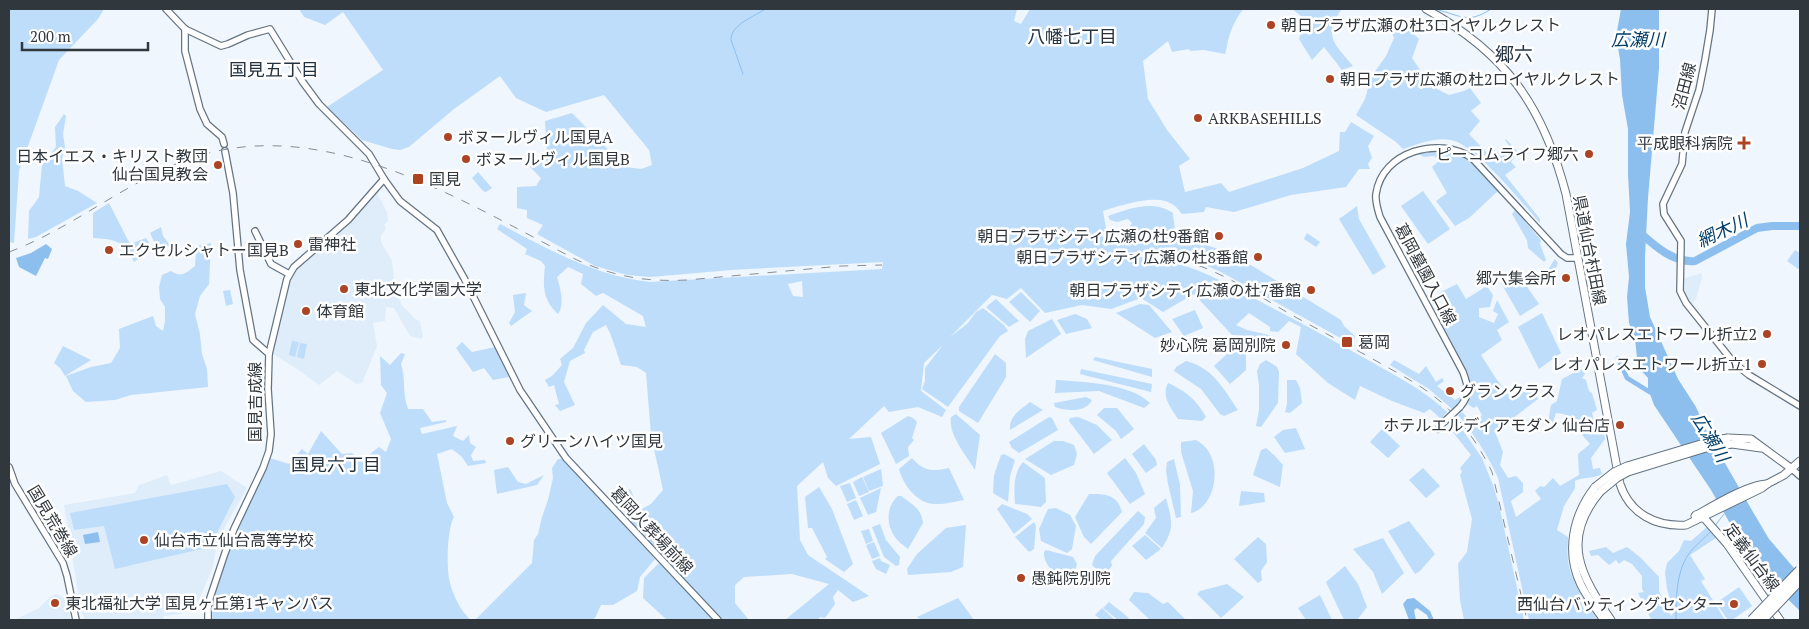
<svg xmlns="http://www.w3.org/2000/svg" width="1809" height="629" viewBox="0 0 1809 629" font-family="'PT Serif','Noto Sans JP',serif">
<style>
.built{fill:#dfedfb}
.green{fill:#beddfb;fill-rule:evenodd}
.water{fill:#8cbfee}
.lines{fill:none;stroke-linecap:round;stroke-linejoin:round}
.stream{stroke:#8cbfee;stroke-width:1}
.canal{stroke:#8cbfee;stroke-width:4.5}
.river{stroke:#8cbfee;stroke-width:8}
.minor-casing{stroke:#657482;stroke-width:8}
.major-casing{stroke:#657482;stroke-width:9}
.minor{stroke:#fff;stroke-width:5.5}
.major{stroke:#fff;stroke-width:7}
.rail{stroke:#878e94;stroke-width:1;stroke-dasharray:9 9;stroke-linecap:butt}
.minor-bridge-casing{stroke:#657482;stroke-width:8;stroke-linecap:butt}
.major-bridge-casing{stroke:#657482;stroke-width:9;stroke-linecap:butt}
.highway-bridge-casing{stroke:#657482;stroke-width:11;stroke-linecap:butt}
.minor-bridge{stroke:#fff;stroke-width:5.5}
.major-bridge{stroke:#fff;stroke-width:7}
.highway-bridge{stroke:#fff;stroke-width:9}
.poi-dot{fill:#ac4424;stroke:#fff;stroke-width:2}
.labels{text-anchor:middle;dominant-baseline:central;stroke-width:5;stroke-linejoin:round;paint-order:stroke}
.poi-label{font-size:16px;fill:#30373d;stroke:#fff;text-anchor:start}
.street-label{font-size:16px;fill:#30373d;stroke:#fff}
.neighbourhood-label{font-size:18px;fill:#24323f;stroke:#fff}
.water-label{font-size:18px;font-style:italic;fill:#033f6a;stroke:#fff}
.quarter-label{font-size:19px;fill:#24323f;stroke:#fff}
</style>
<rect width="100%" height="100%" fill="#eff6fd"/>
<g class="built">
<path d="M378 192 379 197 387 212 388 221 384 225 386 228 381 236V242L392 261 394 279 400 286 399 293 401 304 415 319 420 321 423 337 421 339 410 336 394 308 386 307 385 321 373 323 377 346 362 383 357 384 337 371 319 385 300 371 273 354 290 281 296 270 345 228Z"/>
<path d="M1702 273V278L1696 299 1691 305 1683 290 1682 279Z"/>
<path d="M221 471 247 488 226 525 216 548 213 567 198 602 181 614 164 616 163 619 85 620 81 611 64 505 135 493 139 485 167 475 171 485Z"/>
<path d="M56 594 65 598 71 620H14L39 608 50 597Z"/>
</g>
<g class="green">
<path d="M9 9H104L98 19 59 60 19 171 14 243 9 242Z"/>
<path d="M299 9H1017L1014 21 1021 24 1030 9 1087 10 1088 9H1244C1238 14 1231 29 1229 37 1227 43 1227 48 1225 54L1204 50 1190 51 1189 49 1172 52 1168 41 1143 61 1148 99 1167 130 1190 159 1179 166 1185 192 1221 183 1229 192 1303 168 1339 151 1340 132H1345L1351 122 1374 136 1368 146 1372 158 1368 164 1370 169H1359L1346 187 1291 195 1234 212 1206 207 1204 212 1182 214C1179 210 1175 205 1170 203 1156 194 1118 206 1103 211L1106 228 1102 234 1104 241 1120 242 1132 223 1128 219 1117 222 1110 220 1108 216C1129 209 1152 199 1173 213L1175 231 1184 238 1231 253 1341 320 1344 326 1355 336 1353 345 1221 272 1196 261 1154 253 1135 252 1109 253V257C1151 255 1174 260 1213 277 1265 304 1317 331 1368 360 1396 376 1424 390 1447 412L1441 419 1430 409 1424 413 1392 401 1360 386 1355 400 1328 383 1296 354 1301 327 1289 321 1278 332 1270 331V327L1249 313 1236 325 1247 330 1273 336 1271 340 1232 335 1194 294 1163 312 1141 298 1111 309 1082 305 1045 313 1021 288 1007 299 992 295 950 337 968 323 976 312 983 308 1004 325 1008 331 1000 336 948 407 922 389 925 381V368L943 345 924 363 921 391 946 410 942 417 918 407 889 412 884 406 849 439 871 437 880 464 836 486 828 478 823 462 797 486 800 540 808 555 869 596 853 602 838 590 833 597 835 604 825 618 820 617 818 620H785L829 584 792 574 744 577 735 585V603L749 620H721L625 518 651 504 663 490 651 435 646 373 637 367 621 365C616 351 613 338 606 325L593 332 584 350 585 353 570 361 564 382 575 405 560 411 555 405 559 404 554 385 549 387 545 380 552 376 562 365 560 359 573 348 586 323 603 305 626 324 646 327 643 316 603 293 596 296 581 284 583 274 568 267 557 277C560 287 565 304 558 314 542 299 543 286 545 266L541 261 525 254 527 249 497 229 500 224C548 249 595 276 650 282L882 269 883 262 731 270 650 277 627 275 595 266 537 234 543 225 527 218V210L517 208V187L536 186 541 178 530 167 547 153 545 121 572 113 625 167 641 169 652 165 649 150 604 95 546 112 516 98 500 76 454 109 409 147 400 150 392 149 362 140 327 107 383 70 343 12 325 25 304 17ZM802 281 803 297 793 296 788 284Z"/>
<path d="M1292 9H1340L1341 10C1322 36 1336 45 1353 66L1342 70 1324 47 1312 60 1299 39 1305 19Z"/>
<path d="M1405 26 1419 39 1412 58 1431 86 1449 95 1464 91 1470 88 1481 103 1471 111 1480 121 1469 134 1489 155 1494 150 1501 154 1503 151 1506 154 1511 148 1505 140 1506 139 1518 152 1511 162 1516 167 1505 175 1540 219V223C1522 203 1475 144 1451 140 1434 137 1419 144 1403 149L1396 142 1356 115 1365 99 1371 77 1386 56 1394 38 1392 33Z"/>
<path d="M64 114 66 116 63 134 65 147 62 158 65 186 78 191 97 203 36 237 28 239 29 211 39 197 42 165 56 147 55 127Z"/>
<path d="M1440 149 1463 155 1475 165 1498 191 1469 218 1455 226 1436 201 1447 193 1432 167 1440 160 1434 156 1424 157 1419 154Z"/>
<path d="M478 172 492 188 486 192 483 191 472 178Z"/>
<path d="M1423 191 1450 229 1428 244 1401 206Z"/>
<path d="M109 203 130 244 146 238 153 249 134 262C124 241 115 239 93 238V213Z"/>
<path d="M1357 206 1359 219 1386 267 1373 275 1339 219Z"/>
<path d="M1515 210 1541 240 1540 244 1546 260 1544 262 1528 248 1527 240 1512 214Z"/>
<path d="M161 227 163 236 170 245 160 254 154 249 155 244 150 233Z"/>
<path d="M1307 233 1320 242 1316 247 1304 239Z"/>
<path d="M211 243 209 284 200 296 195 314 200 334 202 354 207 369 208 387 131 395 115 400 86 402 73 391 66 376 91 367 111 363 120 348 119 329 153 316 156 326 163 331 165 321V307L160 299 159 287 162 275 171 271C181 278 186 273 195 266L196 253 183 255 180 249Z"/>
<path d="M1795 250 1800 253V268L1798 269 1787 261Z"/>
<path d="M1555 259 1558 263 1552 277 1545 284 1543 271 1549 268Z"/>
<path d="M1516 271 1539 304 1520 316 1501 283Z"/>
<path d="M1457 284 1466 299 1487 286 1493 295 1490 307 1479 308V317L1494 323 1498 314 1493 311 1497 300 1509 322 1497 330 1502 340 1481 355 1495 377 1512 400 1532 386 1538 399 1495 432 1503 452 1500 465 1508 478 1516 476 1523 483V492L1511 501 1516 517 1541 499 1535 491 1540 486 1544 487 1553 478 1560 486 1579 475 1578 454 1590 444 1564 414 1556 413 1551 428 1548 423 1551 405 1557 401 1562 379 1581 369 1585 374 1582 378 1586 380 1589 391 1592 393 1597 410 1592 413 1595 425H1603L1605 439 1591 458 1593 469 1600 468 1602 474C1590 480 1584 476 1575 481V488L1564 506 1557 530 1568 537C1568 544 1567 553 1568 560 1571 584 1586 601 1598 620H1529L1498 478C1488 455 1474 434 1458 415L1462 412 1474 425 1482 415 1477 406 1473 408 1468 404 1472 392 1468 373 1437 315 1440 313 1445 304 1439 293Z"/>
<path d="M230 290 233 304 226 306 223 291Z"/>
<path d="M1021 292 1040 311 1030 322 1009 302Z"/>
<path d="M526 293 524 305 532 311 511 326 509 323 515 312 513 295Z"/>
<path d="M996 299 1019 321 1009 327 986 307Z"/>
<path d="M1140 304 1149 305 1172 332 1155 338 1116 313Z"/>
<path d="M1195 310 1203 328 1184 336 1172 319Z"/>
<path d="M1542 313 1561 353 1539 369 1518 327Z"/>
<path d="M1075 314 1087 319 1092 328 1066 334 1057 320Z"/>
<path d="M1052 319 1061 334 1026 358 1025 339 1028 331Z"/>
<path d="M292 341 299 342 295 357 289 355Z"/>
<path d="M462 342 472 352 495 347 509 377 493 380 484 368 473 372 456 348Z"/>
<path d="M300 343 307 344 304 359 297 357Z"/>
<path d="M63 346 91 360 65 376 60 368 54 363Z"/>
<path d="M1230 351 1246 354V370L1230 384 1214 366Z"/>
<path d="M401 353 405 354 401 364C406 379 402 393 408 409H423L432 422 446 420V422L420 428 422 434 457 426 453 436 463 441 469 435 470 443 476 447 471 455 473 461 485 460 486 463 468 466 462 457 452 449 437 454 447 503 454 517C447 529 446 569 450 583 453 595 461 612 471 620H210V605L236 529 270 458 289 464 302 449 308 454 321 431 342 454 352 453 361 461 379 447 386 452 391 439 380 413 387 393 381 385 380 356 390 365Z"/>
<path d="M995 354 1006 363V377L978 423 959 411V407Z"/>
<path d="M1095 357 1152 369V377L1093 360Z"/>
<path d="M1266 360 1277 367 1279 372 1278 403 1261 427 1256 426 1259 410V386L1257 371 1260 364Z"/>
<path d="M1394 360 1419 374 1426 366 1436 382 1442 378 1444 381 1437 386 1455 400 1463 395 1464 397 1460 405 1458 404 1452 409 1429 389 1390 365Z"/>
<path d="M1186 361C1213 368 1223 388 1238 410L1224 416 1220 414 1201 389 1174 371 1176 367Z"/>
<path d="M1081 369 1152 384 1151 392 1080 374Z"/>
<path d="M1056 380C1084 382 1129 383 1150 403L1144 408 1099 391 1055 393Z"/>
<path d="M1287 380H1296L1300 388 1302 403 1290 413 1285 412 1287 404Z"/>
<path d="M1168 383C1184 390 1197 400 1206 417L1202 421 1178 419C1171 408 1161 396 1168 383Z"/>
<path d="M1086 397 1092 400C1086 413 1066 411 1055 407L1054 403Z"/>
<path d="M1030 402 1043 410 1010 430C1009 416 1020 410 1030 402Z"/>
<path d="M1104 408H1117L1134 429 1121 439 1116 431 1097 415Z"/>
<path d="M956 414 980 435 975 470C967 456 948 435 951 417Z"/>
<path d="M908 416 913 418 917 422 912 438 914 440 908 447 909 456 896 464 881 433Z"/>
<path d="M1049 417 1052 418 1058 430 1019 453 1012 448 1009 442Z"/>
<path d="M1078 417 1097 425 1112 440 1094 454 1069 421 1070 418Z"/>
<path d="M1455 419 1482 458 1493 485 1499 505 1524 620H1464L1460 600 1458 564 1467 552 1472 519 1460 475 1462 472 1460 468 1471 455 1448 426Z"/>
<path d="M1296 428 1305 449 1285 453 1274 437 1283 430Z"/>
<path d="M1382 429 1400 446 1388 458 1370 442Z"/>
<path d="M1196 440C1199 442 1203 444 1205 447 1222 464 1216 507 1191 513L1193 491 1181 452V442Z"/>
<path d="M1054 441H1063L1074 445 1077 454 1074 465 1051 475 1025 459Z"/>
<path d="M1144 444 1156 460 1157 465 1146 473 1132 454Z"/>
<path d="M1266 448 1275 456 1283 465 1280 487 1253 475 1261 450Z"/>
<path d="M1004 454 1015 460 1010 476 1008 502 993 493 994 475 1001 455Z"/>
<path d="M912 458C923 471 932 472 949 468L964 500C953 502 938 506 928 503 914 499 902 482 899 469Z"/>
<path d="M1125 458 1136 473 1145 494 1130 504 1107 473Z"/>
<path d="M558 459H562L655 559 640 577 637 591 613 605H601L595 618 590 620H475L532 563 534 540 538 534 542 517 548 500 553 478 552 468Z"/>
<path d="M1174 459 1180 485 1181 517 1176 518 1168 484 1166 470 1167 462Z"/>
<path d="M1023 462 1045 478 1046 502 1041 507 1015 504C1014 491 1013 473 1023 462Z"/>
<path d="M508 467 518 482 526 484 544 475 537 485 497 494 494 470Z"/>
<path d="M1423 468 1440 486 1426 498 1409 480Z"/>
<path d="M881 469 883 486 869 491 863 477Z"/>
<path d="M862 477 869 492 859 496 853 482Z"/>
<path d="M850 483 856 498 847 502 840 486Z"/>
<path d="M227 484 235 497 210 547 115 569 104 526 74 530 70 513Z"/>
<path d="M819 487 832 509 853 564 844 572 825 559 827 557 812 528H808L805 497Z"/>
<path d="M881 488 876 512 868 515 860 498Z"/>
<path d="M630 489 636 501 624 508 615 497Z"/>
<path d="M1241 491 1264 493 1265 502 1239 506Z"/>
<path d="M1089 494C1105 494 1117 494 1122 512L1091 544 1084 537 1075 517Z"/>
<path d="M898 496H901C913 505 921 508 923 523L908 549C904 545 898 542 895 537 886 525 886 506 898 496Z"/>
<path d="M1166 498C1172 521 1175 528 1162 548L1145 533 1156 518 1154 508Z"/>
<path d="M856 500 863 516 854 520 847 504Z"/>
<path d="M1002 504 1027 514 1032 519 1014 534 997 509Z"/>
<path d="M1056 508 1070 515 1076 526 1072 549 1067 553 1041 541 1039 529 1048 509Z"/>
<path d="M1138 511 1145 517 1144 524 1111 561 1112 566 1103 575 1092 565 1095 556Z"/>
<path d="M1409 521 1435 554 1420 571 1415 574 1388 531Z"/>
<path d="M1034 522 1036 526 1034 549 1029 552 1015 537Z"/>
<path d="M880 524 886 540 900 557 899 565 896 566 884 557 872 527Z"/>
<path d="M966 525 963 567 951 572 908 575 907 569 917 554 946 528Z"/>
<path d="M1707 527 1716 538 1690 555 1705 579 1701 581 1725 620H1649L1651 619 1638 593 1644 592 1642 589V576L1632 564 1624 560 1619 564 1616 560 1609 565 1598 555 1591 556 1589 551 1606 547 1613 553 1627 547 1640 557 1659 577V591L1671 616 1674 612 1667 589 1665 573 1667 563 1679 551 1684 540 1691 541Z"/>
<path d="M869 529 873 541 866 544 861 531Z"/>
<path d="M1145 535 1161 549 1146 560 1132 546Z"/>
<path d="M1258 537 1266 544 1267 562 1261 571 1262 580 1258 583 1234 559Z"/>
<path d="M1383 538 1404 573 1382 594 1373 572 1353 549Z"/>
<path d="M874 542 880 556 872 559 866 545Z"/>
<path d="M1046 550 1073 557 1077 564 1072 579C1058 578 1043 566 1044 552Z"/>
<path d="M880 558 881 561 890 565 886 574 876 569 872 561Z"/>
<path d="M659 563 714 620H667L643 598 644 578Z"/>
<path d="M1345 566 1358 584 1367 607 1357 620H1344L1326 582Z"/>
<path d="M1227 584 1244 597 1221 618 1197 594 1200 591Z"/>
<path d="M1739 587 1752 606 1732 620H1728L1716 603Z"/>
<path d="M1134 592 1148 593 1163 604 1168 602 1186 620H1150L1129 600Z"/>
<path d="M1320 595 1332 620H1306L1298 608Z"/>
<path d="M958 598 974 620H921L917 617Z"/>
<path d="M1109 602 1129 618 1127 620H1118L1103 608Z"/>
<path d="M1102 608 1115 620H1101L1095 615Z"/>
</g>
<g class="water">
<path d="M1621 9H1659V68L1648 198 1645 256V287L1650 317 1678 379 1696 407 1706 430 1753 512 1769 539 1800 575V611L1764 576 1732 527 1711 490 1654 405 1648 388V378L1638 367 1635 339 1629 323 1627 297 1629 277 1626 244 1630 212 1628 174V129L1622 95 1620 59 1616 37Z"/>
<path d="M46 244 52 249 48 259 45 258 36 276 19 267 16 258 31 253Z"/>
<path d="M98 532 100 542 85 544 83 535Z"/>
<path d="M1414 598 1430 611 1434 620H1429L1427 615 1417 608 1414 610 1416 620H1409L1403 604 1407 599Z"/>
</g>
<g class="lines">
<g class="stream">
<path d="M1438 10C1462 16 1468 24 1491 9"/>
<path d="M743 74 731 40C731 24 754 17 765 9"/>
<path d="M1714 527 1724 514"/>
<path d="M1676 620C1676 600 1676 573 1688 555 1694 546 1704 539 1712 530"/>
</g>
<path class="canal" d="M1618 358 1627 378 1653 394"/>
<path class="river" d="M1639 232C1654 245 1673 263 1695 261L1757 228 1772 226H1800"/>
<defs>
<g id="minor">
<path d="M166 9 185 29 221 46 228 44 248 35 270 29 302 81 319 104 369 154 384 179 400 201 437 230 464 278 520 390 566 458 718 620"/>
<path d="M1712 9 1710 30 1705 60 1699 90 1685 132 1682 164 1663 204 1664 214 1681 241 1680 291 1686 303 1734 363 1749 375 1800 406"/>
<path d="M185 29V51L200 109 207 124 222 137 224 144"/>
<path d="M225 151 233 193 240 270 253 340 269 354"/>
<path d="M255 231 271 264 289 274"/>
<path d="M1460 407C1471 394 1468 386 1463 372L1380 217C1378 210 1375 202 1376 194 1382 151 1439 136 1472 158L1561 254 1567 258H1578"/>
<path d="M1438 429 1444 422"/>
<path d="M9 467 15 484 63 563 67 576 76 620"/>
<path d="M1792 469 1800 476"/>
<path d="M208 620V608L210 598 225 553 234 529 263 468 269 451 271 434 268 389 269 354 287 279 294 267 348 220 384 179"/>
</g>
<g id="major">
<path d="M1426 9C1506 53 1543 106 1566 194L1620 484C1630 514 1656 527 1686 525L1762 488 1767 484 1784 475 1800 461"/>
<path d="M1728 438 1751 439 1792 469"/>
<path d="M1732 444 1761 448"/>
<path d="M1595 487C1573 515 1565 552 1581 585 1587 597 1596 609 1604 620"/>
<path d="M1600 492C1560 540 1581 576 1611 620"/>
<path d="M1696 515 1705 519 1727 544 1780 620"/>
<path d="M1695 516C1711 507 1749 484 1767 484"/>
</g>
</defs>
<use href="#minor" class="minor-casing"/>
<use href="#major" class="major-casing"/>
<use href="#minor" class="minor"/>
<use href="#major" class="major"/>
<g class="rail">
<path d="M9 252C68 230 117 189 176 164 314 106 458 199 577 260 616 277 645 282 687 280L842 266 882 265"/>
<path d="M1110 255C1135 254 1158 254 1182 260 1224 272 1260 297 1297 318 1327 334 1357 350 1387 367 1405 377 1425 388 1441 402 1463 422 1479 445 1492 472L1527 620"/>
</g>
<defs>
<path id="minor-bridge" d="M1444 422 1460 407"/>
<g id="major-bridge">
<path d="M1595 487 1614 472 1627 466 1714 440 1728 438"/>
<path d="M1600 492 1617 478 1628 472 1706 448 1732 444"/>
</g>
<g id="highway-bridge">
<path d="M1752 620 1800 570"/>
<path d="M1762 620 1800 580"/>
</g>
</defs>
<use href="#minor-bridge" class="minor-bridge-casing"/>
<use href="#major-bridge" class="major-bridge-casing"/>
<use href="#highway-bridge" class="highway-bridge-casing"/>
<use href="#minor-bridge" class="minor-bridge"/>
<use href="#major-bridge" class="major-bridge"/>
<use href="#highway-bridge" class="highway-bridge"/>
</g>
<g class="poi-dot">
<circle cx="1271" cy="25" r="5"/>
<circle cx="1330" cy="79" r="5"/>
<circle cx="1198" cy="118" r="5"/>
<circle cx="448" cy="137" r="5"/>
<path d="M1741.5 135.5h5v5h5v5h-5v5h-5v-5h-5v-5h5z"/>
<circle cx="1589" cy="154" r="5"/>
<circle cx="466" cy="159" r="5"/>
<circle cx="218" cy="165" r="5"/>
<rect x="412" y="173" width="12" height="12" rx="2.5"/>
<circle cx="1219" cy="236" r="5"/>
<circle cx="298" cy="244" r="5"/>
<circle cx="109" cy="250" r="5"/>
<circle cx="1258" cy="257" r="5"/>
<circle cx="1566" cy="278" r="5"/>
<circle cx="344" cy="289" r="5"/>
<circle cx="1311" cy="290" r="5"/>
<circle cx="306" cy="311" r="5"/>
<circle cx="1767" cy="334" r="5"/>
<rect x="1341" y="336" width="12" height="12" rx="2.5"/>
<circle cx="1286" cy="345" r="5"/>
<circle cx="1762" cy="364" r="5"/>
<circle cx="1450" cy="391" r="5"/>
<circle cx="1620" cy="425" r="5"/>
<circle cx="510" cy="441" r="5"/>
<circle cx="144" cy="540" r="5"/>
<circle cx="1021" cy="578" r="5"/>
<circle cx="55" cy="603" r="5"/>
<circle cx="1734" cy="604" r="5"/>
</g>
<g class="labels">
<g class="poi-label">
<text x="1281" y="25">朝日プラザ広瀬の杜3ロイヤルクレスト</text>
<text x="1340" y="79">朝日プラザ広瀬の杜2ロイヤルクレスト</text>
<text x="1208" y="118">ARKBASEHILLS</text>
<text x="458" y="137">ボヌールヴィル国見A</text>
<text x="1733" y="143" text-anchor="end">平成眼科病院</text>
<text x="1579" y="154" text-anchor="end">ピーコムライフ郷六</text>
<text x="208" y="156" text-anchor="end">日本イエス・キリスト教団<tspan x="208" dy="18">仙台国見教会</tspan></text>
<text x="476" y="159">ボヌールヴィル国見B</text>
<text x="429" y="179">国見</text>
<text x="1209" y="236" text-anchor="end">朝日プラザシティ広瀬の杜9番館</text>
<text x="308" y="244">雷神社</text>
<text x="119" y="250">エクセルシャトー国見B</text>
<text x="1248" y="257" text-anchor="end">朝日プラザシティ広瀬の杜8番館</text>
<text x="1556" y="278" text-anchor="end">郷六集会所</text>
<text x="354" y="289">東北文化学園大学</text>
<text x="1301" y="290" text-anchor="end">朝日プラザシティ広瀬の杜7番館</text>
<text x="316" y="311">体育館</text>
<text x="1757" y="334" text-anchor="end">レオパレスエトワール折立2</text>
<text x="1358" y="342">葛岡</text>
<text x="1276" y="345" text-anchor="end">妙心院 葛岡別院</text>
<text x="1752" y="364" text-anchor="end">レオパレスエトワール折立1</text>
<text x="1460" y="391">グランクラス</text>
<text x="1610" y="425" text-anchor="end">ホテルエルディアモダン 仙台店</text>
<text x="520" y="441">グリーンハイツ国見</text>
<text x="154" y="540">仙台市立仙台高等学校</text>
<text x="1031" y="578">愚鈍院別院</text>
<text x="65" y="603">東北福祉大学 国見ヶ丘第1キャンパス</text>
<text x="1724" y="604" text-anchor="end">西仙台バッティングセンター</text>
</g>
<g class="street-label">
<text transform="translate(1684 86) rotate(-75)">沼田線</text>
<text transform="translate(1590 250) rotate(79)">県道仙台村田線</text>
<text transform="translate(1426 274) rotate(62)">葛岡墓園入口線</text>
<text transform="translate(255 402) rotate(-90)">国見吉成線</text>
<text transform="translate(53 521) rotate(59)">国見荒巻線</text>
<text transform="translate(652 530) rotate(47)">葛岡火葬場前線</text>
<text transform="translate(1752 557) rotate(53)">定義仙台線</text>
</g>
<g class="neighbourhood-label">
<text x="1072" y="36">八幡七丁目</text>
<text x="274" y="69">国見五丁目</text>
<text x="336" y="464">国見六丁目</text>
</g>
<g class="water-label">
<text x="1638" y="39">広瀬川</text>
<text transform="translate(1722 230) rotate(-25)">網木川</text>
<text transform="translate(1711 437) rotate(59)">広瀬川</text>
</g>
<g class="quarter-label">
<text x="1514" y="53">郷六</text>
</g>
</g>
<rect width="1809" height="629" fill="none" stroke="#30373d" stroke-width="20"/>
<path d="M22 42v8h126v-8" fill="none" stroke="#30373d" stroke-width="2.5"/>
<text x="30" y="42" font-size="15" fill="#30373d" stroke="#ffffff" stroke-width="4" paint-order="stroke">200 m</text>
</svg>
